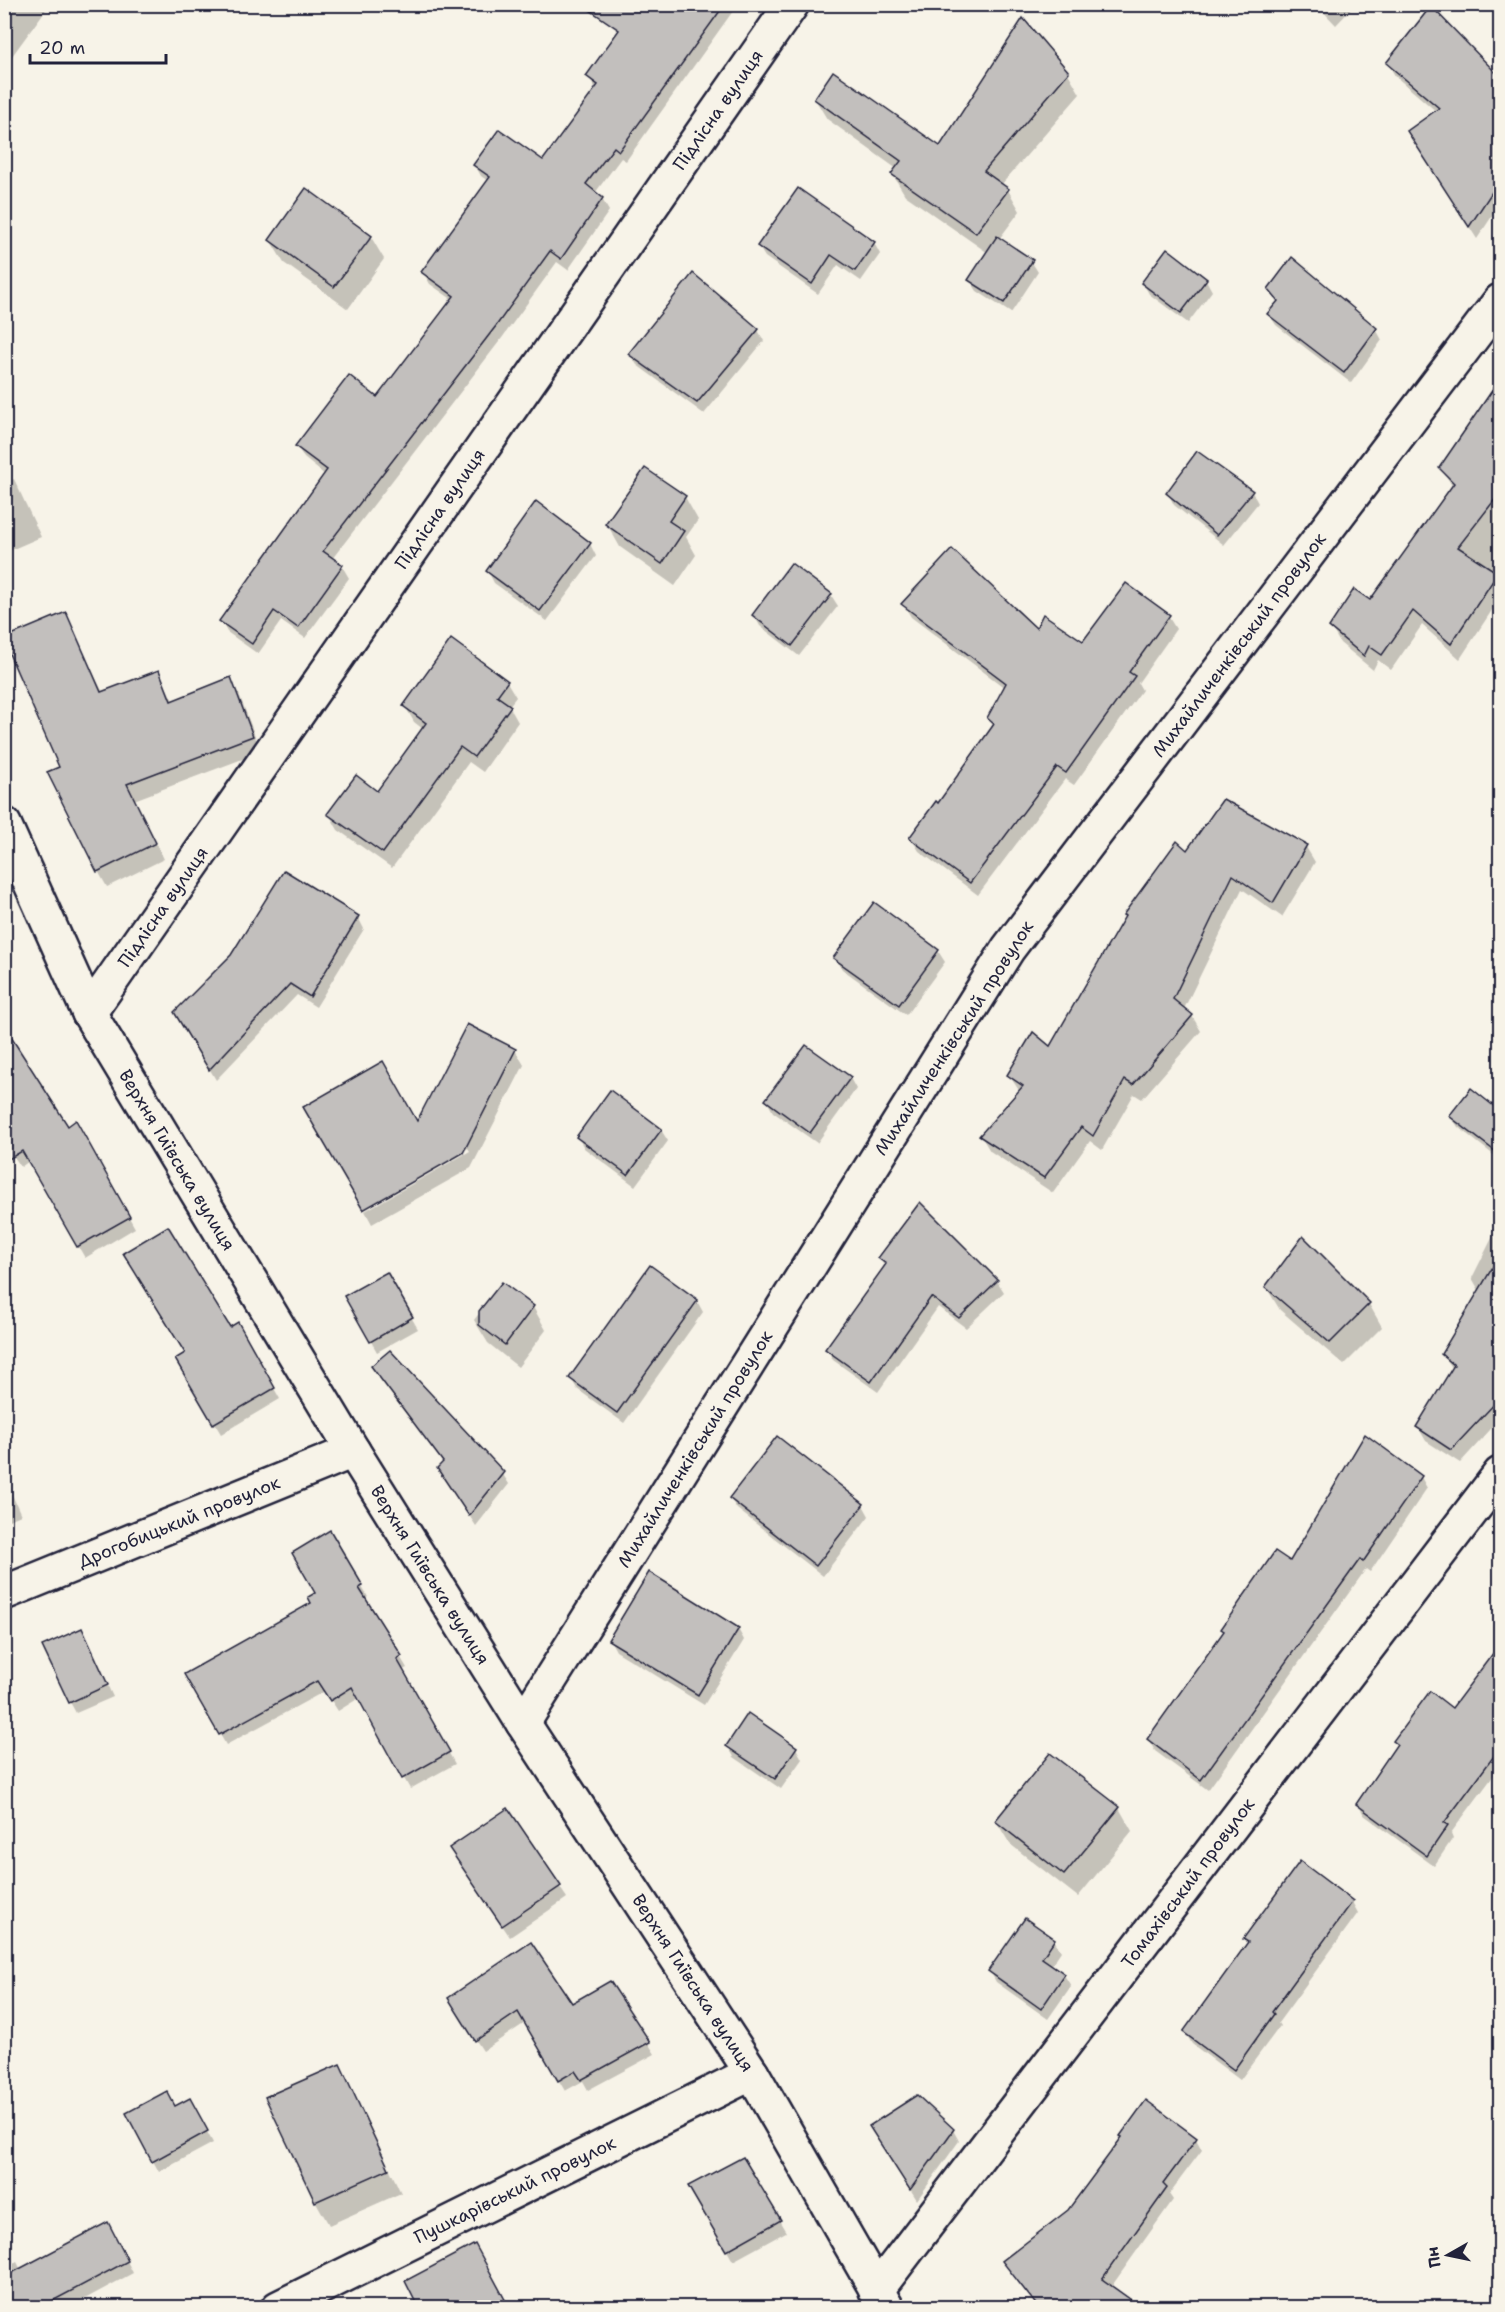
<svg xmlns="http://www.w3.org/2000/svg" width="1505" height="2312" viewBox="0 0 1505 2312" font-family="'Shantell Sans',sans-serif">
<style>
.shadow{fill:#0003}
.building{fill:#c2bfbd;stroke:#22223b;stroke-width:1.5}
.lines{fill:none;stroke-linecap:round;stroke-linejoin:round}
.minor-casing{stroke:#22223b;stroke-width:38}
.minor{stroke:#f7f3e8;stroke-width:33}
.labels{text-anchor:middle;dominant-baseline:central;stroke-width:5;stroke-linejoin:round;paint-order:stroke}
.street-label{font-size:18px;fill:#22223b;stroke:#f7f3e8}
</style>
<rect width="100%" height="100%" fill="#f7f3e8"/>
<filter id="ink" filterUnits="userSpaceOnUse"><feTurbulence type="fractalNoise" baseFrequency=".0167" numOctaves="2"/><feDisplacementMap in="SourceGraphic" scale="12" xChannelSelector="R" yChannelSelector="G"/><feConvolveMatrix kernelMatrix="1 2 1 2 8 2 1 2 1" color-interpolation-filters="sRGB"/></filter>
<g filter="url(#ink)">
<g class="shadow">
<path d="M4 4H50L4 67Z"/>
<path d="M649 4H738L626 161 621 158 595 193 602 199 609 211 568 270 557 262 502 338 332 559 342 566 349 578 305 638 281 621 258 654 227 632 221 621 325 475 304 458 297 446 378 399 453 300 430 284 423 272 488 181 481 176 475 165 543 162 597 90 588 76Z"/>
<path d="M1316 4H1356L1336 25Z"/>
<path d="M1431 8 1500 79V204L1477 239 1417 145 1437 112 1395 76 1388 63Z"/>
<path d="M1068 73 1080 94 1001 185 1008 190 1020 211 999 239 1031 261 1038 272 1011 313 977 291 970 280 988 253 905 195 893 175 897 169 827 119 815 99 940 148Z"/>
<path d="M371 237 384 259 348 309 284 263 270 240Z"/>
<path d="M874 243 880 254 861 281 838 265 818 294 765 257 758 246Z"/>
<path d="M1206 280 1212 291 1188 323 1149 294 1143 283Z"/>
<path d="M1270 289 1376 329 1382 340 1351 383 1276 325 1269 314 1278 303Z"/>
<path d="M758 330 764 341 704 414 637 365 630 354Z"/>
<path d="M1493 394 1500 400V598L1460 659 1422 625 1391 670 1378 660 1373 670 1340 643 1331 627 1371 602 1453 487 1441 468Z"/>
<path d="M14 479 41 537 4 553V484Z"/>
<path d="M1252 492 1258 503 1224 545 1174 505 1168 493Z"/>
<path d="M685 497 698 520 686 537 696 555 675 586 620 547 607 524Z"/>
<path d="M536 504 590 544 596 556 547 621 494 583 488 571Z"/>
<path d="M831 595 838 606 799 656 760 626 754 615Z"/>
<path d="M903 604 1036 630 1084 643 1168 616 1176 629 1138 683 1142 690 1074 785 1065 779 978 895 919 851 911 838 938 805 994 727 988 718 1005 688 911 617Z"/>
<path d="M65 614 103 693 159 672 173 701 230 679 239 694 261 752 134 800 164 859 107 887 98 871 61 767Z"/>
<path d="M507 682 516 697 509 706 518 722 483 772 469 762 392 868 338 830 329 814 378 793 423 729 414 722 405 706Z"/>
<path d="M1224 801 1306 847 1315 862 1282 917 1242 889 1184 1009 1192 1016 1201 1031 1142 1099 1134 1094 1102 1150 1090 1141 1053 1193 990 1151 981 1136 1020 1092 1009 1075 1050 1048Z"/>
<path d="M358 917 364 929 316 1007 297 995 216 1080 176 1012Z"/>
<path d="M938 951 945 962 906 1015 842 969 835 958Z"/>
<path d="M515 1050 524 1065 471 1168 372 1224 365 1211 470 1151 468 1148 363 1208 417 1124Z"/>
<path d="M850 1078 856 1089 817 1143 773 1112 767 1101Z"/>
<path d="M1471 1090 1500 1113V1160L1458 1127 1451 1116Z"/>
<path d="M610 1092 661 1130 668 1141 635 1186 584 1148 578 1137Z"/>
<path d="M76 1122 135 1228 85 1258 29 1161 21 1167 4 1142 67 1128Z"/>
<path d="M920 1204 997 1281 1004 1292 966 1328 938 1307 878 1392 833 1360 827 1349 885 1268 880 1258Z"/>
<path d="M1500 1222V1419L1460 1463 1426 1441 1418 1427 1453 1369 1443 1354 1480 1292 1472 1278Z"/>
<path d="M386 1274 418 1329 377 1352 346 1297Z"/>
<path d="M502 1284 533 1307 546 1330 518 1367 488 1343 474 1320Z"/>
<path d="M1266 1287 1369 1304 1382 1327 1344 1365 1280 1310Z"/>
<path d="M697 1301 703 1312 624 1423 577 1389 571 1378Z"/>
<path d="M238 1324 280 1399 221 1434 177 1360Z"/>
<path d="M373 1367 502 1473 509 1484 476 1526 446 1480 444 1463Z"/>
<path d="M4 1476 21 1515 4 1522Z"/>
<path d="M1421 1477 1427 1488 1370 1572 1366 1569 1208 1790 1155 1751 1148 1739Z"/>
<path d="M730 1498 863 1505 869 1516 823 1576 737 1509Z"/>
<path d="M329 1532 368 1597 365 1599 407 1668 403 1670 455 1764 410 1789 359 1698 338 1711 325 1691 226 1745 186 1674 313 1604 317 1593Z"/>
<path d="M738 1629 744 1640 704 1705 616 1651 610 1640Z"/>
<path d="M87 1641 113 1697 76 1713 70 1702Z"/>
<path d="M1500 1647V1767L1451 1833 1453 1838 1434 1866 1364 1815 1358 1804 1397 1746 1394 1741 1452 1710Z"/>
<path d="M728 1746 796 1748 802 1759 781 1789 734 1757Z"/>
<path d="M1119 1808 1132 1831 1078 1897 1010 1844 996 1821Z"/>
<path d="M508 1810 567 1898 510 1937 457 1859Z"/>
<path d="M1352 1902 1358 1913 1278 2023 1280 2026 1240 2080 1192 2044 1185 2032 1249 1944 1245 1939Z"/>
<path d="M1026 1920 1054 1940 1061 1951 1051 1966 1064 1975 1071 1986 1048 2019 996 1982 990 1971Z"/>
<path d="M610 1983 655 2054 588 2090 583 2081 565 2091 525 2023 483 2051 456 2010 571 2005Z"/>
<path d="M339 2066 352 2089 401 2193 329 2225 316 2202 267 2098Z"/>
<path d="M175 2108 196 2111 213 2143 159 2172 153 2161Z"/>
<path d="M953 2130 959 2141 917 2200 878 2138Z"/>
<path d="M1196 2139 1202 2150 1169 2194 1173 2200 1111 2287 1132 2303 1135 2308H1038L1004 2261Z"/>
<path d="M742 2159 786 2232 733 2261 690 2186Z"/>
<path d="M114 2235 133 2273 68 2308H4V2268L17 2262 21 2270Z"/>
<path d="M488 2268 508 2308H420L407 2282Z"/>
</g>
<g class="building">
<path d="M581 4H725L619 151 614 147 586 184 603 198 561 259 550 251 496 326 323 551 343 565 298 628 274 611 252 644 219 621 327 470 295 446 349 375 377 397 454 296 421 272 490 177 473 165 499 129 543 160 598 85 586 76 619 30Z"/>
<path d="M1431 6 1500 77V180L1469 227 1407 131 1439 108 1386 63Z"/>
<path d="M1023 18 1069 72 984 171 1009 189 976 233 891 174 901 161 814 99 833 71 940 146Z"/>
<path d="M306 188 372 236 334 287 269 240Z"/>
<path d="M798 188 875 242 855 271 831 255 812 284 757 246Z"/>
<path d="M997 236 1033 260 1004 303 968 280Z"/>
<path d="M1167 248 1207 279 1181 313 1141 283Z"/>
<path d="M1292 257 1377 328 1344 373 1267 314 1278 301 1268 289Z"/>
<path d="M693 273 759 329 697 403 628 354Z"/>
<path d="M1500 379V493L1458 547 1498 573 1451 644 1413 611 1382 655 1369 646 1364 656 1329 627 1354 589 1370 600 1454 483 1439 468Z"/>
<path d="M1197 451 1253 491 1217 535 1166 493Z"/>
<path d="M645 468 686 496 669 521 684 531 662 564 605 524Z"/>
<path d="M536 501 591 543 540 611 486 571Z"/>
<path d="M952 549 1036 628 1043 614 1083 641 1126 583 1170 615 1129 672 1135 676 1066 773 1057 767 970 883 909 838 936 801 938 803 994 724 987 718 1006 683 901 604Z"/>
<path d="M791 563 832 594 792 646 752 615Z"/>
<path d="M66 612 101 692 159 670 171 701 231 677 253 736 127 784 156 843 97 872 47 772 59 767 4 642V638Z"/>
<path d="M451 639 508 681 497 696 511 706 474 757 460 747 383 853 327 814 356 775 377 791 426 723 403 706Z"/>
<path d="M1223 799 1307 845 1273 903 1233 875 1173 999 1193 1015 1133 1085 1125 1080 1093 1136 1081 1127 1044 1178 979 1136 1023 1086 1007 1075 1033 1032 1050 1046 1125 916 1123 915 1177 841 1187 850Z"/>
<path d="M284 870 359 916 310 997 290 984 209 1070 174 1012 231 955Z"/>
<path d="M874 902 939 950 899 1005 833 958Z"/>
<path d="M467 1024 516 1049 463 1153 363 1210 303 1107 383 1061 417 1121Z"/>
<path d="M4 1026 68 1126 76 1120 130 1217 77 1247 22 1151 4 1162Z"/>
<path d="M806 1045 851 1077 810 1133 765 1100Z"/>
<path d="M1471 1088 1500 1111V1155L1449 1116Z"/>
<path d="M610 1090 662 1129 628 1175 576 1137Z"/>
<path d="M920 1202 998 1280 959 1318 931 1297 871 1382 825 1349 886 1264 878 1258Z"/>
<path d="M168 1226 230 1327 238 1322 275 1388 213 1424 175 1359 185 1353 123 1253Z"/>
<path d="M1303 1236 1370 1303 1330 1343 1265 1287Z"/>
<path d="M1500 1255V1398L1451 1450 1416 1427 1454 1365 1441 1354Z"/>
<path d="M650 1265 698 1300 617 1413 569 1378Z"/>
<path d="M387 1272 413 1317 370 1342 344 1296Z"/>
<path d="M502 1282 534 1306 505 1345 479 1325V1311Z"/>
<path d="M390 1350 504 1472 469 1516 437 1468 443 1462 371 1366Z"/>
<path d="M1365 1434 1422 1476 1363 1562 1360 1559 1201 1780 1147 1739 1224 1631 1221 1629 1275 1551 1290 1561Z"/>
<path d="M777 1436 864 1504 816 1566 729 1498Z"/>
<path d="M330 1530 363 1586 359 1588 402 1656 397 1659 450 1752 402 1779 352 1687 330 1701 317 1681 219 1735 184 1674 311 1603 308 1597 315 1593 292 1553Z"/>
<path d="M649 1572 739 1628 698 1695 608 1640Z"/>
<path d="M82 1628 108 1685 69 1703 42 1646Z"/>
<path d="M1500 1644V1748L1444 1823 1448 1825 1427 1856 1356 1804 1397 1744 1393 1741 1430 1691 1452 1708Z"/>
<path d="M748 1713 797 1747 775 1779 726 1746Z"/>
<path d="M1050 1753 1120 1807 1064 1875 995 1821Z"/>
<path d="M508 1808 561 1886 502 1926 449 1848Z"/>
<path d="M1300 1861 1353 1901 1272 2012 1274 2014 1234 2070 1183 2032 1248 1942 1243 1939Z"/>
<path d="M1025 1918 1055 1939 1042 1958 1065 1974 1041 2009 988 1971Z"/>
<path d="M531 1942 572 2003 610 1981 650 2042 581 2080 575 2071 558 2081 518 2012 475 2041 448 1998Z"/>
<path d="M340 2064 389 2169 315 2202 265 2097Z"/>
<path d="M167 2091 175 2106 190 2098 208 2131 152 2162 126 2113Z"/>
<path d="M917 2095 954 2129 910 2190 869 2126Z"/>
<path d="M1146 2100 1197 2138 1163 2184 1167 2188 1102 2279 1141 2307H1038L1002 2261 1068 2210 1122 2137 1120 2136Z"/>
<path d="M743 2157 781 2220 726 2251 688 2186Z"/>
<path d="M108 2222 128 2261 41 2307H4V2277Z"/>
<path d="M475 2244 509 2307H418L405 2281Z"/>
</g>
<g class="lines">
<defs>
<g id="minor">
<path d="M4 824 89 1013 353 1451 523 1723 752 2073 887 2308"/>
<path d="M89 1013 792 4"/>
<path d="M4 1593 353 1451"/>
<path d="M523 1723 1008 949 1500 301"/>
<path d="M876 2291 1500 1474"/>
<path d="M278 2308 752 2073"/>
</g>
</defs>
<use href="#minor" class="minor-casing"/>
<use href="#minor" class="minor"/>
</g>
</g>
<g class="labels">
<g class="street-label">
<text transform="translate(718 110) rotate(-55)">Підлісна вулиця</text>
<text transform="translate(440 509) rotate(-55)">Підлісна вулиця</text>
<text transform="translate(1239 645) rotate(-53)">Михайличенківський провулок</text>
<text transform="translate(163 907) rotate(-55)">Підлісна вулиця</text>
<text transform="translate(954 1038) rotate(-57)">Михайличенківський провулок</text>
<text transform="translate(177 1160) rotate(59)">Верхня Гиївська вулиця</text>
<text transform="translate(695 1449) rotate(-58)">Михайличенківський провулок</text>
<text transform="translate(179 1522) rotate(-22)">Дрогобицький провулок</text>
<text transform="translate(430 1575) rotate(58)">Верхня Гиївська вулиця</text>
<text transform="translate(1188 1883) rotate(-53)">Томахівський провулок</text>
<text transform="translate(693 1983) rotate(57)">Верхня Гиївська вулиця</text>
<text transform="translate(515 2190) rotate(-26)">Пушкарівський провулок</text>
</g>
</g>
<rect width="1505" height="2312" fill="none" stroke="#f7f3e8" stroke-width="24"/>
<rect x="12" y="12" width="1481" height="2288" fill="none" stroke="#22223b" stroke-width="2" filter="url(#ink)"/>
<g transform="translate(1448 2255) rotate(261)" stroke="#f7f3e8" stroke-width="4.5" paint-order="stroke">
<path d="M0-4.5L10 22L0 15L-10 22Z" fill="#22223b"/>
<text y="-9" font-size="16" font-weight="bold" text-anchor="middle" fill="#22223b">Пн</text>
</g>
<path d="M30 54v9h136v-9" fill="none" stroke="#22223b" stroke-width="3"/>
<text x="39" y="54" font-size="18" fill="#22223b" stroke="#f7f3e8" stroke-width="4.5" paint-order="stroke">20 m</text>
</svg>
